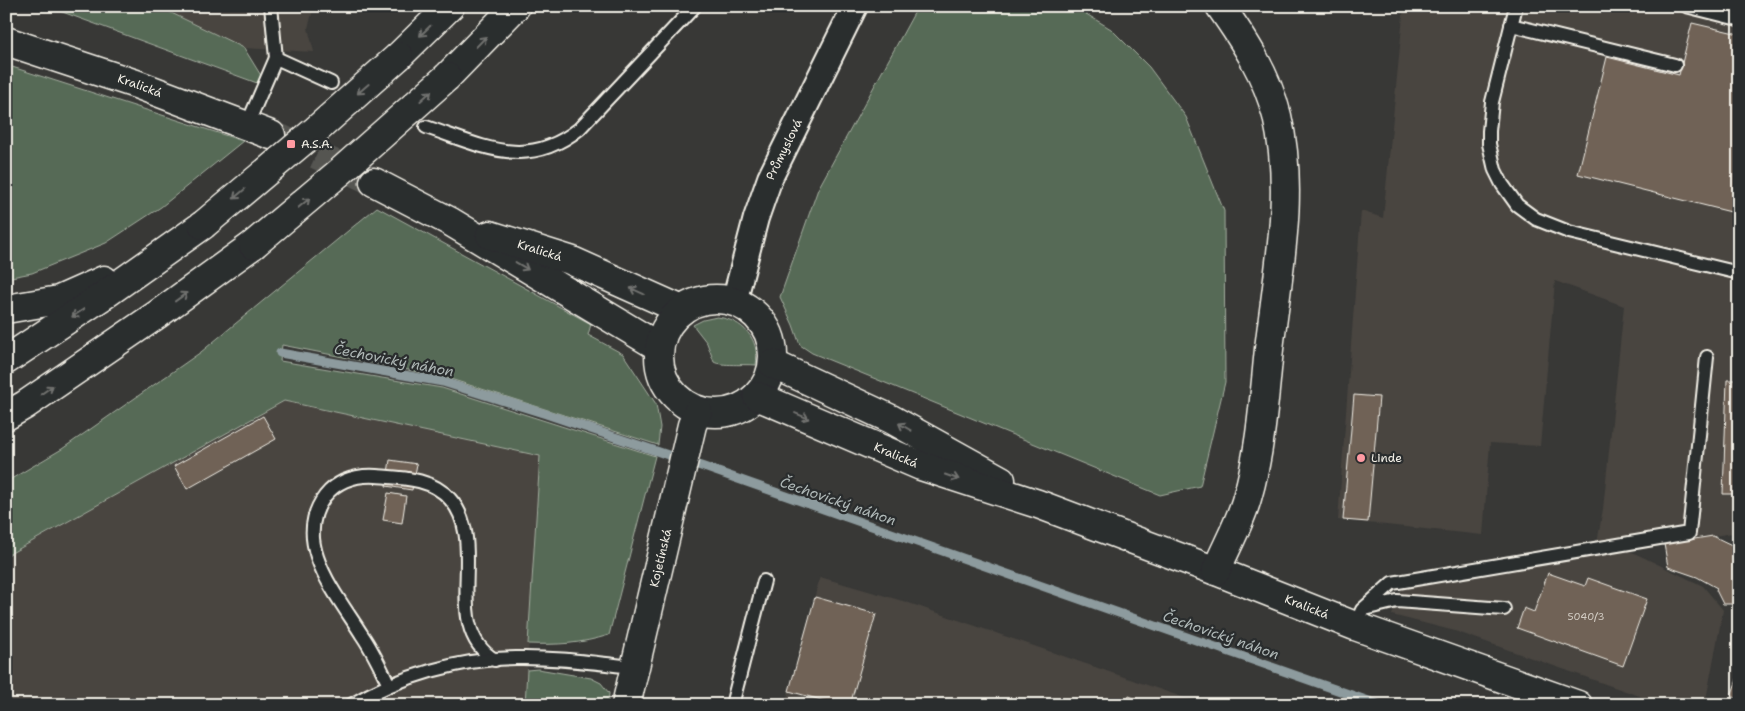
<svg xmlns="http://www.w3.org/2000/svg" width="1745" height="711" viewBox="0 0 1745 711" font-family="'Shantell Sans',sans-serif">
<style>
.built{fill:#494540}
.green{fill:#566b57;stroke:#a5aea0}
.lines{fill:none;stroke-linecap:round;stroke-linejoin:round}
.stream{stroke:#8d9b9e;stroke-width:9}
.building{fill:#706257;stroke:#f4f1e8}
.secondary-tunnel{stroke:#545451;stroke-width:28;stroke-dasharray:28 14;stroke-linecap:butt}
.service-casing{stroke:#f4f1e8;stroke-width:16}
.minor-casing{stroke:#f4f1e8;stroke-width:28}
.secondary-casing{stroke:#f4f1e8;stroke-width:31}
.motorway-casing{stroke:#f4f1e8;stroke-width:31}
.service{stroke:#2a2d2e;stroke-width:12}
.minor{stroke:#2a2d2e;stroke-width:24}
.secondary{stroke:#2a2d2e;stroke-width:28}
.motorway{stroke:#2a2d2e;stroke-width:28}
.motorway-bridge-casing{stroke:#f4f1e8;stroke-width:31;stroke-linecap:butt}
.motorway-bridge{stroke:#2a2d2e;stroke-width:28}
.oneway{stroke:#71726f}
.poi-dot{fill:#ff9aa2;stroke:#2a2d2e;stroke-width:2}
.labels{text-anchor:middle;dominant-baseline:central;stroke-width:4.5;stroke-linejoin:round;paint-order:stroke}
.number-label{font-size:10px;fill:#d3cdc4}
.street-label{font-size:12px;fill:#f4f1e8;stroke:#2a2d2e}
.poi-label{font-size:12px;fill:#f4f1e8;stroke:#2a2d2e;text-anchor:start}
.water-label{font-size:14px;font-style:italic;fill:#afb8b7;stroke:#2a2d2e}
</style>
<rect width="100%" height="100%" fill="#383836"/>
<filter id="ink" filterUnits="userSpaceOnUse"><feTurbulence type="fractalNoise" baseFrequency=".02" numOctaves="2"/><feDisplacementMap in="SourceGraphic" scale="10" xChannelSelector="R" yChannelSelector="G"/><feConvolveMatrix kernelMatrix="1 2 1 2 8 2 1 2 1" color-interpolation-filters="sRGB"/></filter>
<g filter="url(#ink)">
<g class="built">
<path d="M157 6H314L308 28 314 52 244 48Z"/>
<path d="M1404 6H1739V532L1628 550 1703 586 1723 610 1705 705H1665L1455 631 1392 615 1401 589 1595 555 1603 509 1624 306 1555 281 1540 446 1490 443 1483 535 1338 520 1361 211 1383 218Z"/>
<path d="M284 401 540 456 525 705H6V556Z"/>
<path d="M820 577 906 602 1205 705H785Z"/>
</g>
<g class="green">
<path d="M46 6H157L244 48 268 87Z"/>
<path d="M918 6H1073L1111 29 1149 67 1186 117 1224 211 1225 382 1200 486 1160 495 812 353 800 345 793 325 780 297 818 189Z"/>
<path d="M6 65 243 141 161 207 106 243 32 273 6 278Z"/>
<path d="M377 207 591 324 588 335 623 354 656 404 660 427 658 445 444 377 282 345 280 361 442 388 655 456 609 635C580 644 558 645 528 644L540 456 284 401 6 556V482L62 449 201 352Z"/>
<path d="M717 317C743 320 760 339 756 365 746 364 720 366 714 362L707 343 693 325 703 320Z"/>
<path d="M538 669 591 678 601 683 609 693 608 705H525L527 670Z"/>
</g>
<g class="lines">
<path class="stream" d="M280 353 443 382 546 414 704 467 1380 705"/>
</g>
<g class="building">
<path d="M1692 23 1739 34V214L1578 174 1607 57 1679 75Z"/>
<path d="M1727 380H1739V494H1723Z"/>
<path d="M1354 395 1379 397 1368 522 1343 520Z"/>
<path d="M263 416 276 439 187 489 174 466Z"/>
<path d="M390 460 417 464 412 490 386 486Z"/>
<path d="M388 493 406 496 402 523 383 520Z"/>
<path d="M1713 536 1738 548 1736 604H1723L1716 590 1717 588 1697 577 1668 567 1664 544Z"/>
<path d="M1548 573 1585 586 1588 578 1647 599 1623 666 1517 628 1524 608 1534 612Z"/>
<path d="M815 597 876 614 850 705H839L789 691Z"/>
<path d="M1739 674V699L1731 696Z"/>
<path d="M1129 696 1153 705H1126Z"/>
</g>
<g class="lines">
<path class="secondary-tunnel" d="M278 137 374 182"/>
<defs>
<g id="service">
<path d="M271 6 276 58 331 83"/>
<path d="M1516 6 1492 102 1489 131V144L1495 170 1502 184 1517 205 1536 219 1569 232 1739 273"/>
<path d="M1686 6 1738 19"/>
<path d="M1511 25 1675 65"/>
<path d="M247 125 276 58"/>
<path d="M426 127C483 146 526 171 579 129L695 6"/>
<path d="M1364 609 1397 601 1504 609"/>
<path d="M1355 626 1362 610 1392 583 1689 533 1707 357"/>
<path d="M389 685C381 668 373 651 362 635 338 596 290 542 325 496 338 480 357 475 376 476 402 478 432 478 450 499 490 543 439 626 495 660"/>
<path d="M351 705C399 676 460 659 516 658 555 657 595 663 634 667"/>
<path d="M732 705 764 581"/>
</g>
<g id="minor">
<path id="s1" d="M734 302 756 218 770 178 855 6"/>
</g>
<g id="secondary">
<path id="s2" d="M6 41 136 84 271 135"/>
<path d="M374 182 451 222 659 347"/>
<path id="s3" d="M490 235 570 260 682 310"/>
<circle cx="716" cy="356" r="57"/>
<path d="M773 364 891 419 1001 480"/>
<path id="s4" d="M757 396 921 466 1038 504 1216 571 1355 626 1578 705"/>
<path id="s5" d="M626 705 692 425 698 411"/>
</g>
<g id="motorway">
<path d="M399 56 450 6"/>
<path d="M447 77 516 6"/>
<path d="M6 309 59 300 104 280"/>
<path d="M6 360 104 295 203 225"/>
<path d="M6 416 25 405 158 314 253 245"/>
<path d="M1216 571C1226 547 1240 523 1247 498 1261 450 1264 398 1269 349 1278 272 1295 192 1277 116 1267 75 1244 40 1220 6"/>
</g>
</defs>
<use href="#service" class="service-casing"/>
<use href="#minor" class="minor-casing"/>
<use href="#secondary" class="secondary-casing"/>
<use href="#motorway" class="motorway-casing"/>
<use href="#service" class="service"/>
<use href="#minor" class="minor"/>
<use href="#secondary" class="secondary"/>
<use href="#motorway" class="motorway"/>
<defs>
<g id="motorway-bridge">
<path d="M203 225 316 130 399 56"/>
<path d="M253 245 341 171 447 77"/>
</g>
</defs>
<use href="#motorway-bridge" class="motorway-bridge-casing"/>
<use href="#motorway-bridge" class="motorway-bridge"/>
</g>
<defs><path id="oneway-shaft" d="M-6 0H5M1.5-3L5.5 0L1.5 3" fill="none" stroke-width="1.6" stroke-linecap="round" stroke-linejoin="round" transform="scale(1.25)"/></defs>
<g class="oneway">
<use href="#oneway-shaft" transform="translate(425 31) rotate(136)"/>
<use href="#oneway-shaft" transform="translate(481 42) rotate(-46)"/>
<use href="#oneway-shaft" transform="translate(363 89) rotate(139)"/>
<use href="#oneway-shaft" transform="translate(426 96) rotate(-42)"/>
<use href="#oneway-shaft" transform="translate(239 194) rotate(140)"/>
<use href="#oneway-shaft" transform="translate(304 203) rotate(-40)"/>
<use href="#oneway-shaft" transform="translate(522 266) rotate(31)"/>
<use href="#oneway-shaft" transform="translate(637 291) rotate(-156)"/>
<use href="#oneway-shaft" transform="translate(181 297) rotate(-36)"/>
<use href="#oneway-shaft" transform="translate(78 313) rotate(146)"/>
<use href="#oneway-shaft" transform="translate(47 390) rotate(-35)"/>
<use href="#oneway-shaft" transform="translate(802 416) rotate(23)"/>
<use href="#oneway-shaft" transform="translate(905 427) rotate(-150)"/>
<use href="#oneway-shaft" transform="translate(952 477) rotate(19)"/>
</g>
</g>
<g class="poi-dot">
<rect x="286" y="139" width="10" height="10" rx="2.5"/>
<circle cx="1361" cy="458" r="5"/>
</g>
<g class="labels">
<g class="number-label">
<text x="1586" y="616">5040/3</text>
</g>
<g class="street-label">
<text stroke="none"><textPath href="#s2" startOffset="141">Kralická</textPath></text>
<text stroke="none"><textPath href="#s1" startOffset="161">Průmyslová</textPath></text>
<text stroke="none"><textPath href="#s3" startOffset="52">Kralická</textPath></text>
<text stroke="none"><textPath href="#s4" startOffset="151">Kralická</textPath></text>
<text stroke="none"><textPath href="#s5" startOffset="151">Kojetínská</textPath></text>
<text stroke="none"><textPath href="#s4" startOffset="589">Kralická</textPath></text>
</g>
<g class="poi-label">
<text x="301" y="144">A.S.A.</text>
<text x="1371" y="458">Linde</text>
</g>
<g class="water-label">
<text transform="translate(394 360) rotate(11)">Čechovický náhon</text>
<text transform="translate(838 501) rotate(19)">Čechovický náhon</text>
<text transform="translate(1221 635) rotate(19)">Čechovický náhon</text>
</g>
</g>
<rect width="1745" height="711" fill="none" stroke="#2a2d2e" stroke-width="25"/>
<rect x="12" y="12" width="1720" height="686" fill="none" stroke="#f4f1e8" stroke-width="2" filter="url(#ink)"/>
</svg>
